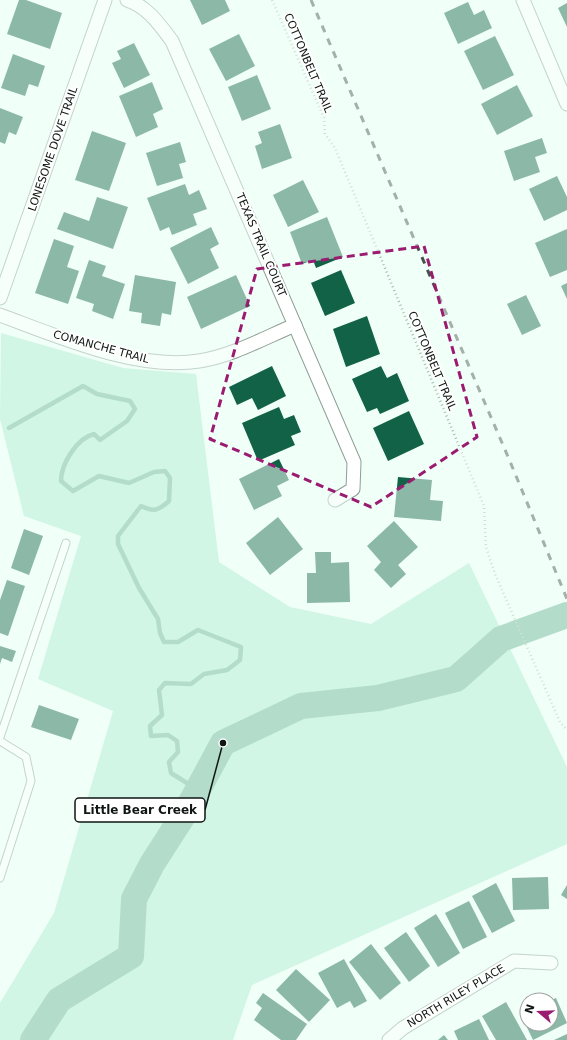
<svg xmlns="http://www.w3.org/2000/svg" width="567" height="1040" viewBox="0 0 567 1040" font-family="'DejaVu Sans',sans-serif">
<style>
.green{fill:#abeace}
.lines{fill:none;stroke-linecap:round;stroke-linejoin:round}
.stream{stroke:#6ab294;stroke-width:4.5}
.river{stroke:#6ab294;stroke-width:26}
.building{fill:#126247}
.lane-casing{stroke:#8d9e96;stroke-width:9}
.street-casing{stroke:#8d9e96;stroke-width:15}
.path{stroke:#acb9b3;stroke-width:2.5;stroke-dasharray:1 3;stroke-linecap:butt}
.lane{stroke:#fff;stroke-width:7}
.street{stroke:#fff;stroke-width:13}
.rail{stroke:#47504b;stroke-width:3;stroke-dasharray:7 7;stroke-linecap:butt}
.marked{fill:none;stroke:#9b1b71;stroke-width:3;stroke-dasharray:8 5;stroke-linejoin:round}
.labels{text-anchor:middle;dominant-baseline:central;stroke-width:4;stroke-linejoin:round;paint-order:stroke}
.street-label{font-size:11px;fill:#0f1613;stroke:#fff}
.leader{fill:none;stroke:#0f1613;stroke-width:1.5}
.callout-dot{fill:#0f1613;stroke:#fff;stroke-width:1.5}
.callout{fill:#fff;stroke:#0f1613;stroke-width:1.5}
.callout-label{font-size:12px;text-anchor:middle;font-weight:bold;fill:#0f1613}
</style>
<rect width="100%" height="100%" fill="#f0fff7"/>
<path class="green" d="M1 333 123 368 196 374 219 562 290 607 371 624 469 563 567 767V844L252 985 233 1040H0V1003L54 913 113 711 38 679 81 536 24 516 0 419Z"/>
<g class="lines">
<path class="stream" d="M9 428 83 386 97 394 130 401 135 409 127 421 100 440 94 434C77 438 61 464 61 481L73 491 99 476 129 483 154 472 165 471 170 478 169 501C158 511 154 512 141 506L118 536V544L139 588 158 619 160 633 164 642H178L198 630 241 647 240 660 227 670 204 674 191 684 165 683 159 690 162 715 150 726 151 736 168 735 177 741 178 752 169 762 171 773 198 790"/>
<path class="river" d="M33 1040 59 1000 131 956 134 899 152 864 188 808 223 743 301 706 378 698 456 679 501 639 567 615"/>
</g>
<g class="building">
<path d="M19 0H26L62 13 50 49 7 34Z"/>
<path d="M190 0H225L230 11 202 25Z"/>
<path d="M468 2 474 15 484 10 492 28 458 44 444 13Z"/>
<path d="M567 3V27L558 8Z"/>
<path d="M239 34 255 66 226 81 209 49Z"/>
<path d="M495 36 514 75 483 90 464 51Z"/>
<path d="M134 43 150 75 124 88 112 63 121 59 117 51Z"/>
<path d="M13 54 45 66 38 87 29 84 25 96 1 88Z"/>
<path d="M257 75 271 109 242 121 228 87Z"/>
<path d="M152 82 163 109 153 114 158 127 136 137 119 96Z"/>
<path d="M517 85 533 116 497 135 481 104Z"/>
<path d="M0 108 23 117 16 135 9 132 5 144 0 142Z"/>
<path d="M280 124 292 158 262 169 255 146 262 143 258 132Z"/>
<path d="M92 131 126 143 109 191 75 180Z"/>
<path d="M542 138 547 153 535 157 540 172 514 181 504 151Z"/>
<path d="M180 142 186 162 179 164 183 178 157 186 146 153Z"/>
<path d="M557 176 567 197V210L544 221 529 189Z"/>
<path d="M303 180 319 212 288 227 273 195Z"/>
<path d="M185 184 189 195 199 190 207 209 193 214 197 225 172 235 169 227 160 231 147 198Z"/>
<path d="M97 197 128 207 113 249 57 229 64 212 89 221Z"/>
<path d="M327 217 343 257 316 268 313 260 302 264 290 232Z"/>
<path d="M211 227 219 244 210 249 219 268 188 284 170 248Z"/>
<path d="M567 229V270L550 277 535 243Z"/>
<path d="M54 239 74 246 67 267 79 271 68 304 35 293Z"/>
<path d="M89 260 106 266 102 276 125 284 113 319 92 311 94 304 76 298Z"/>
<path d="M341 270 355 303 325 316 311 283Z"/>
<path d="M135 275 176 282 171 315 162 313 160 326 141 323 142 313 129 311Z"/>
<path d="M236 275 250 306 201 329 187 297Z"/>
<path d="M567 283V299L561 286Z"/>
<path d="M526 295 541 326 522 335 507 304Z"/>
<path d="M367 316 380 354 346 367 333 329Z"/>
<path d="M272 366 286 396 258 410 252 398 237 405 229 387Z"/>
<path d="M381 366 387 378 397 373 409 401 380 414 377 408 367 412 352 379Z"/>
<path d="M279 407 284 419 294 415 301 432 291 436 295 445 258 461 242 423Z"/>
<path d="M409 411 424 444 388 461 373 428Z"/>
<path d="M279 459 289 480 277 486 282 496 254 510 239 479Z"/>
<path d="M398 477 432 480 430 500 443 501 441 521 394 517Z"/>
<path d="M278 517 303 549 270 575 246 543Z"/>
<path d="M394 521 418 547 398 565 406 574 391 588 374 570 381 562 367 546Z"/>
<path d="M24 529 43 536 29 575 11 568Z"/>
<path d="M315 552H331V563L349 562 350 602 307 603V573H316Z"/>
<path d="M7 580 25 586 8 636 0 633V600Z"/>
<path d="M0 646 16 651 12 662 2 658 0 664Z"/>
<path d="M39 705 79 719 71 740 31 727Z"/>
<path d="M548 877 549 909 513 910 512 878Z"/>
<path d="M496 883 515 921 492 933 472 896Z"/>
<path d="M567 885V899L561 895Z"/>
<path d="M469 901 487 937 463 949 445 913Z"/>
<path d="M436 914 460 953 438 967 414 928Z"/>
<path d="M406 932 430 966 409 982 384 948Z"/>
<path d="M371 944 401 983 380 1000 349 962Z"/>
<path d="M344 959 367 1001 354 1008 350 1001 337 1008 318 973Z"/>
<path d="M296 969 330 1000 309 1022 276 990Z"/>
<path d="M263 993 307 1024 296 1040H281L254 1020 262 1008 256 1003Z"/>
<path d="M556 998 567 1023 533 1040 521 1015 527 1012V1024H551V1000Z"/>
<path d="M506 1002 527 1040H496L482 1016Z"/>
<path d="M479 1019 489 1040H458L454 1031Z"/>
<path d="M567 1034V1040H554Z"/>
<path d="M444 1035 448 1040H438Z"/>
</g>
<g class="lines">
<defs>
<g id="lane">
<path d="M0 737 66 543"/>
<path d="M0 741 26 757 31 781 0 878"/>
</g>
<g id="street">
<path d="M127 0C147 6 160 25 172 41L354 462 353 489 335 500"/>
<path d="M523 0 567 104"/>
<path d="M0 298 105 0"/>
<path d="M0 315C57 336 137 371 199 361 232 356 264 338 295 325"/>
<path d="M389 1040 403 1028 514 961 551 963"/>
</g>
</defs>
<use href="#lane" class="lane-casing"/>
<use href="#street" class="street-casing"/>
<path class="path" d="M272 0 324 118 325 134 335 148 484 506 486 547 495 574 560 722 567 730"/>
<use href="#lane" class="lane"/>
<use href="#street" class="street"/>
<path class="rail" d="M311 0 509 459 567 599"/>
</g>
<path d="M0 0H567V1040H0ZM424 246 477 437 371 507 210 439 257 269Z" fill="#f0fff7" fill-opacity=".55" fill-rule="evenodd"/>
<path class="marked" d="M424 246 477 437 371 507 210 439 257 269Z"/>
<g class="labels">
<g class="street-label">
<text transform="translate(308 63) rotate(67)">COTTONBELT TRAIL</text>
<text transform="translate(53 149) rotate(-71)">LONESOME DOVE TRAIL</text>
<text transform="translate(261 245) rotate(67)">TEXAS TRAIL COURT</text>
<text transform="translate(101 347) rotate(15)">COMANCHE TRAIL</text>
<text transform="translate(432 361) rotate(67)">COTTONBELT TRAIL</text>
<text transform="translate(456 996) rotate(-31)">NORTH RILEY PLACE</text>
</g>
</g>
<path class="leader" d="M223 743L205 810"/>
<circle class="callout-dot" cx="223" cy="743" r="4"/>
<rect class="callout" x="75" y="798" width="130" height="24" rx="4"/>
<g class="callout-label">
<text x="140" y="814">Little Bear Creek</text>
</g>
<g transform="translate(539 1012) rotate(289)"><circle r="19" fill="#ffffff" stroke="#9fa2a1"/>
<path d="M0-3L7 15L0 10L-7 15Z" fill="#9b1b71"/>
<text y="-6" font-size="11" font-weight="bold" text-anchor="middle" fill="#0f1613">N</text>
</g>
</svg>
